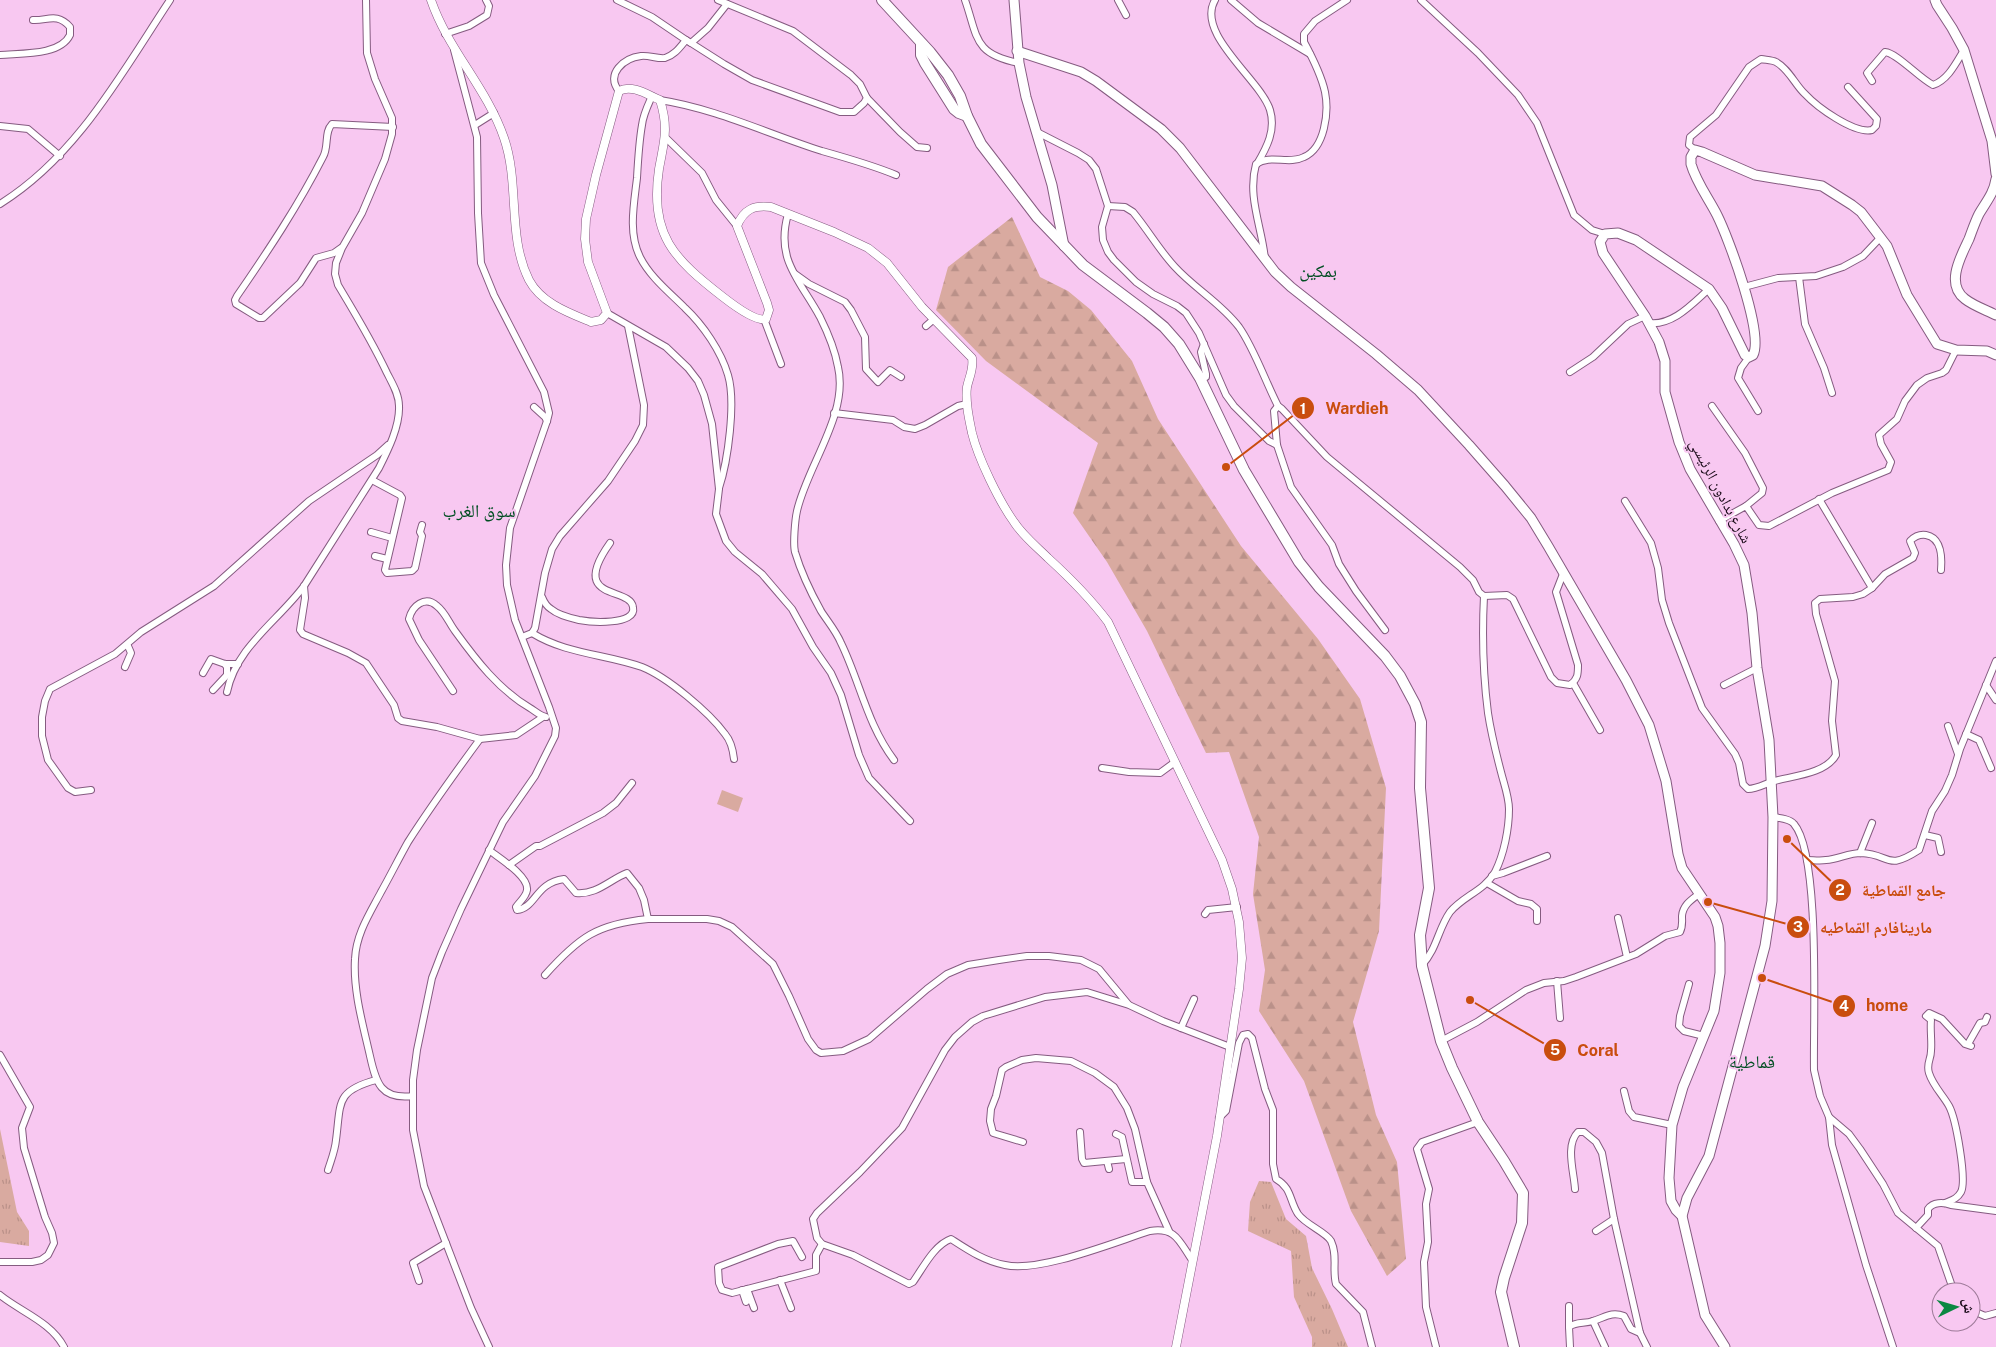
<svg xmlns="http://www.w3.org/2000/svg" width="1996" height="1347" viewBox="0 0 1996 1347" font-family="'Public Sans','Noto Naskh Arabic',sans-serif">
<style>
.grass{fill:url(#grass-tufts)}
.forest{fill:url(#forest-firs)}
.garden{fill:#d9aaa0}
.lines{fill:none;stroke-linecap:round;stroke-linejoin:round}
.minor-casing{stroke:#855b80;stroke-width:8}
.tertiary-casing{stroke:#855b80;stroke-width:9}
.secondary-casing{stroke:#855b80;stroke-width:11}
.primary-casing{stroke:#855b80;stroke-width:12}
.minor{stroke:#fff;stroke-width:6}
.tertiary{stroke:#fff;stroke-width:8}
.secondary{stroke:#fff;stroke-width:9}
.primary{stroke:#fff;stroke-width:10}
.labels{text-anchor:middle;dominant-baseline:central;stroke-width:4;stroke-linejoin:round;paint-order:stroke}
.street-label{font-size:15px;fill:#170816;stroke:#f8c8f1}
.quarter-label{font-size:18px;fill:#004e22;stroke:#f8c8f1}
.leader{fill:none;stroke:#c94d0e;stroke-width:2}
.callout-dot{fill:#c94d0e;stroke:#f8c8f1;stroke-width:2}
.mark-label{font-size:15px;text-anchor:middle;font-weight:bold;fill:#fff}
.callout-label{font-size:16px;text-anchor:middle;font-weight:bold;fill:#c94d0e;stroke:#f8c8f1;stroke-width:4;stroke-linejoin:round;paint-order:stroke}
</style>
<defs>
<pattern id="grass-tufts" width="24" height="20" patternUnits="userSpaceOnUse" patternTransform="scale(1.25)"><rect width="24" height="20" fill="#d9aaa0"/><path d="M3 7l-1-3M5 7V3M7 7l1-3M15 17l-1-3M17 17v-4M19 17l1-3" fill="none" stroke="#ba9189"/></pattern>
<pattern id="forest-firs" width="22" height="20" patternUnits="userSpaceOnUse" patternTransform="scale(1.25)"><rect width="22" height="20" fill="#d9aaa0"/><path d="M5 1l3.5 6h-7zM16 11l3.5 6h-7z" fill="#ba9189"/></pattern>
</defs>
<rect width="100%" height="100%" fill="#f8c8f1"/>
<g class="grass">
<path d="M0 1129 17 1212 29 1231V1246L0 1242Z"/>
<path d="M1259 1181 1271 1182 1286 1219 1306 1236 1312 1268 1332 1309 1348 1347H1312V1337L1294 1297 1291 1251 1248 1231 1250 1202Z"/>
</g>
<path class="forest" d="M1012 217 1040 277 1068 291 1091 310 1132 361 1158 419 1241 546 1318 639 1360 699 1386 788 1379 931 1353 1022 1376 1115 1397 1162 1406 1259 1387 1276 1351 1211 1304 1081 1259 1011 1265 970 1253 894 1259 837 1229 752 1206 753 1147 631 1107 562 1073 513 1098 443 986 361 936 310 948 267Z"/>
<path class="garden" d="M722 790 743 798 738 812 717 804Z"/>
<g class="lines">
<defs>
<g id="minor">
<path d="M617 0 652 17 686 40"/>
<path d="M965 0C978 37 973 54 1019 63"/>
<path d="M1118 0 1126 15"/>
<path d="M1215 0C1195 34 1261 80 1270 110 1276 130 1267 147 1257 164"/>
<path d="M1231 0 1258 23 1310 54"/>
<path d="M1421 0 1478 53 1518 95 1537 123 1574 215 1592 230 1605 234"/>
<path d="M445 34 469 26 487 15 489 6 486 0"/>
<path d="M691 43 724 64 752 80 840 112H854L864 103 867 98 860 84 851 75 793 31 718 0"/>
<path d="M454 50 477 137 478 213 481 263 494 295 544 392 549 413 547 421 510 528 506 565 507 585 515 620 549 707 556 728 555 736 535 776 503 822 461 909 442 952 432 978 417 1050 413 1080V1130L424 1186 471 1308 489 1347"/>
<path d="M0 55C20 53 60 56 70 35V27C57 12 47 21 33 20"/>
<path d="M1872 81 1867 73 1885 52C1897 53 1919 78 1933 85 1948 80 1956 63 1964 50"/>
<path d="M619 91C605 74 624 58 641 56 649 55 657 59 665 58 675 55 680 47 686 40L691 43 708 28 727 4"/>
<path d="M652 96C648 105 643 115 642 125 639 142 638 160 637 178 634 204 628 233 640 257 650 277 669 292 685 308 703 325 721 351 728 375 736 402 728 461 719 488"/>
<path d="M867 98 900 132 917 147 927 148"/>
<path d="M660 100C717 109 768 134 822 151 847 158 872 165 896 175"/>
<path d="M475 125 494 113"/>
<path d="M0 126 28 129 60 156"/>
<path d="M1035 131 1078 153 1089 160 1096 169 1108 206 1102 227 1103 240 1108 252 1114 260 1136 282 1153 294 1177 306 1186 313 1199 333 1226 395 1234 406 1269 441 1277 445"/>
<path d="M665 137 702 173 716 200 737 226"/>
<path d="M1695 150 1689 145 1690 137 1716 115 1749 67 1761 59C1766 60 1772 60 1776 62 1789 69 1795 85 1805 94 1817 107 1854 134 1872 130L1876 126 1877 119 1848 87"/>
<path d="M0 204C77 156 121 74 170 0"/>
<path d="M1108 206 1125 207 1133 212C1148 230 1159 250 1175 267 1195 289 1221 303 1239 327 1254 348 1266 383 1278 406L1282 409 1327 457 1460 567 1473 580 1479 592 1484 596 1507 595 1513 599 1551 677 1557 683 1570 685C1578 679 1578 674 1578 665L1556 592 1563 574"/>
<path d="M788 214C775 260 800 280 820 317 828 333 835 350 838 367 849 414 807 466 797 511 795 520 793 544 795 552 801 572 811 593 821 611 828 622 836 631 841 643 860 682 867 724 894 760"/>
<path d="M341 248 334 253 316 258 300 283 263 318H259L236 304 235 300 237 296C268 251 298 206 323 157 329 147 324 132 332 124L393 127"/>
<path d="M1265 259C1262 227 1247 197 1256 164 1271 154 1288 165 1304 157 1325 148 1329 112 1325 92 1322 78 1311 55 1304 42V34L1315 21 1347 0"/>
<path d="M795 274 809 284 845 302 851 310 865 337 866 369 878 382 890 370 901 377"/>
<path d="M1799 277 1805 324 1824 368 1832 393"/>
<path d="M1744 287 1778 278 1816 276 1843 267 1863 256 1881 237"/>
<path d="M607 313 666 347 688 368 698 381 704 395 712 424 719 489 716 514 726 541 735 552 762 574 792 609 813 647 831 673 841 695 859 755 869 778 910 821"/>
<path d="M764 319 781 364"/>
<path d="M1649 323C1673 326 1693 303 1709 289"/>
<path d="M926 326 934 319"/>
<path d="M1749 357 1741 368 1738 378 1758 411"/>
<path d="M1570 372 1593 357 1628 324 1645 316"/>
<path d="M1200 378 1206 377V374L1201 352 1204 344"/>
<path d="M1278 406 1274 411 1277 445 1291 487 1332 545 1339 564 1356 591 1385 630"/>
<path d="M1712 406 1745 453 1763 488 1762 493 1746 506"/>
<path d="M534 407 545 417 547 421"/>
<path d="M834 413 893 420 904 427 915 429 925 425 958 406 967 404"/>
<path d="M372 480 400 495 402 498 385 570 387 573 412 571 415 568 422 536 420 532 422 525"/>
<path d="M1625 501 1651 543 1658 568 1662 600 1669 623 1702 708 1735 754 1739 763 1743 784 1748 789C1756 789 1763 785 1771 782 1789 776 1825 775 1836 755L1832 721 1835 681 1816 614 1815 603 1820 599 1853 597 1863 594 1872 588 1819 499"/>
<path d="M1719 521 1746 506 1759 525 1769 526 1832 493 1888 470 1891 462 1881 444 1879 435 1897 419 1905 401 1917 385 1927 378 1942 373 1946 370 1956 350"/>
<path d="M371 532 392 538"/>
<path d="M375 556 387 559"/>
<path d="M304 586 305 598 300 630 303 634 348 653 366 663 394 705 398 718 402 721 437 727 480 739 516 735 543 717"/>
<path d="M1872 588 1885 574 1913 558 1915 553 1910 541C1914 537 1920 534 1926 535 1942 538 1942 557 1941 570"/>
<path d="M542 597C544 602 546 606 551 609 558 615 570 618 579 620 590 622 637 626 633 607 630 586 568 602 610 543"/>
<path d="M532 633C566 654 605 654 642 667 667 677 709 712 725 734 731 741 733 750 734 759"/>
<path d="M522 637 532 633 535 628 545 573 552 549 560 536 608 481 635 441 643 425 644 405 628 326"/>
<path d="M125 667 131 653 128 646"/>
<path d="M203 673 211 659 225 664H238"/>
<path d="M1573 683 1600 730"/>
<path d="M1724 685 1757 668"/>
<path d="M1986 685 1996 700"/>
<path d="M213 690 227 675V667L225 664"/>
<path d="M453 691 419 640 409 619C412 606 425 595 437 606 445 612 449 623 455 631 476 660 499 690 530 708 535 711 540 716 546 717"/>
<path d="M227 692C236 647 278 621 304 586L379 468C388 450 400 426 399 406 399 394 392 383 387 373 372 341 356 315 338 285L335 274 336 263 342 248 362 213 385 159 392 134V118L375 79 367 53 366 0"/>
<path d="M1948 726 1958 754"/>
<path d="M1966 734 1979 740 1991 768"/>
<path d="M1102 768 1129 772 1160 773 1175 762"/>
<path d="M91 790 75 792 68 788 48 760 42 736V717L45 701 50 689 115 654 141 632 214 586 309 501 377 455 388 445"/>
<path d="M1773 817C1780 818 1790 819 1794 824 1821 855 1813 1023 1814 1070L1820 1096 1829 1117 1832 1145 1866 1265 1893 1347"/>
<path d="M1925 835 1938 838 1941 852"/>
<path d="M489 850C499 858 529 876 527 890 526 897 520 901 516 907L517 910C536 908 535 883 564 879L576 893C597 895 609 880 627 873L639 888 644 900 648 919H707L719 921 732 927 773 964 789 996 808 1039 816 1050 821 1053 843 1051 869 1039 927 989 947 974 968 965 999 960 1027 956H1049L1081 960 1099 969 1128 1004"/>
<path d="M1860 853 1872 823"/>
<path d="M1807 860C1813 860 1820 861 1826 860 1838 859 1849 853 1861 853 1891 854 1885 872 1919 850L1932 811 1945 791 1952 775 1960 749 1996 661"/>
<path d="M509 865 536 846H540L603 813 616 803 632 783"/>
<path d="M1492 876 1503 873 1547 856"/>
<path d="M1487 883 1518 901 1531 904 1537 909V921"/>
<path d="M1205 914 1208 910 1237 907"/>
<path d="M1618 918 1627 957"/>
<path d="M1422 965C1437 949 1438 929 1450 912 1463 896 1484 891 1495 872 1504 854 1509 829 1509 809 1509 797 1504 784 1501 772 1496 753 1491 733 1488 713 1483 674 1482 635 1484 596"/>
<path d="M545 975C579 937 597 924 648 919"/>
<path d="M1557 981 1560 1018"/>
<path d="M1689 984 1680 1016 1679 1026 1684 1031 1704 1036"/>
<path d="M1181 1028 1194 999"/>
<path d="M1441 1041 1477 1022 1526 990 1544 983 1564 981 1576 977 1636 954 1665 936 1680 932C1683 926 1682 922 1682 916 1683 905 1691 900 1699 894"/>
<path d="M1968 1044 1980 1023 1985 1022 1987 1017"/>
<path d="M0 1055 30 1107 22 1128 24 1148 45 1217 52 1233 54 1243 48 1255 41 1260 32 1262H0"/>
<path d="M1624 1091 1629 1111 1634 1117 1672 1125"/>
<path d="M413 1096C381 1100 376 1083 370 1056 363 1025 353 991 355 959 356 934 370 913 381 892 390 876 399 858 408 842 431 806 455 773 480 739"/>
<path d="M1829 1117 1849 1134 1860 1149 1883 1184 1898 1213 1938 1246 1954 1292"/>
<path d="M1219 1118 1226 1111 1239 1043 1243 1035 1248 1034 1252 1038 1265 1089 1273 1110V1164L1276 1179C1292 1188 1289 1200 1298 1214 1306 1225 1326 1232 1331 1241 1338 1256 1332 1269 1336 1284L1363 1312 1372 1347"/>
<path d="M1080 1132 1082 1159 1084 1163 1126 1159"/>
<path d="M1116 1134 1122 1137 1132 1182H1147"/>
<path d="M1023 1142 993 1133 990 1121 991 1109 996 1096 1002 1070 1006 1067 1022 1060 1036 1058 1071 1061 1095 1073 1114 1087 1127 1108 1135 1129 1147 1182 1169 1231"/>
<path d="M1107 1161 1109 1169"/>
<path d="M328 1170C331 1160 335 1151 336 1140 341 1103 335 1091 376 1080"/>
<path d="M1575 1189C1574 1172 1565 1145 1578 1132H1584L1596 1142 1602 1153 1614 1219 1640 1333 1647 1347"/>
<path d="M1945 1203C1952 1200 1957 1199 1961 1192 1967 1180 1956 1119 1949 1106 1943 1095 1933 1086 1929 1073 1926 1063 1931 1060 1931 1051 1932 1041 1930 1031 1931 1020L1926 1016 1929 1013 1942 1019 1965 1044 1971 1046"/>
<path d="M1916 1228 1928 1215V1209C1933 1202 1943 1202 1951 1205L1996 1211"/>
<path d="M1596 1231 1614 1219"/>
<path d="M802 1257 793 1241 778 1244 718 1267 719 1283 722 1290 732 1293 816 1271V1255L822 1244"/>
<path d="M1192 1260C1179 1241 1176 1227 1150 1231 1115 1242 1039 1273 1005 1265 984 1261 968 1250 951 1239 934 1245 923 1268 913 1282L909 1284 853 1255 822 1244 817 1238 813 1219 817 1213 860 1172 902 1128 945 1050 955 1037 972 1022 983 1016 1045 997 1087 992 1129 1005 1163 1021 1230 1047"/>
<path d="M780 1280 791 1308"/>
<path d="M419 1281 413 1263 446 1243"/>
<path d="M747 1289 754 1308"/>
<path d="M742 1290 746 1302"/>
<path d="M0 1295C21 1312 51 1322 64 1347"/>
<path d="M1971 1310 1985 1316 1996 1313"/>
<path d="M1593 1321 1605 1347"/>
<path d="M1569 1327V1306"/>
<path d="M1436 1347 1426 1307 1424 1262 1428 1242 1426 1204 1429 1189 1417 1149 1422 1142 1478 1122"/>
<path d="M1570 1347 1569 1327C1576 1321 1584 1324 1593 1321 1604 1318 1611 1311 1624 1316L1631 1329 1640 1333"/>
</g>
<path id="tertiary" d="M431 0C448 50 487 88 504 138 520 184 507 236 529 280 541 303 569 313 591 322L601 320 607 313 588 262 585 239 586 219 596 175 619 91C632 84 648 95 660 100 669 129 664 141 659 169 649 235 674 259 723 297 732 304 756 322 766 319L769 310 767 303 737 226C744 209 754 205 771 207L834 232 868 248 887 263 922 307 972 358C974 369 969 377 967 387 965 402 969 419 972 433 978 458 999 501 1014 522 1023 536 1037 547 1048 558 1070 578 1090 598 1108 622L1222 860 1232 889 1239 922 1242 958 1239 989 1217 1136 1176 1347"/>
<g id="secondary">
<path d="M1014 0 1019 63 1026 97 1052 185 1064 246"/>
<path d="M1935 0 1937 5 1952 28 1964 50 1992 141 1996 174"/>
<path d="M1017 51 1081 72 1096 81 1161 129 1180 148 1275 272 1291 287 1376 354 1418 390 1469 445 1505 486 1531 518 1548 546 1626 680 1649 725 1666 781 1678 854 1682 868 1715 917 1718 926 1720 943V973L1714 1011 1683 1087 1672 1125 1669 1178 1671 1201 1676 1210 1682 1216"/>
<path d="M1996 179C1994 193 1986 202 1979 214 1975 222 1972 231 1969 239 1961 256 1945 284 1965 299 1974 306 1986 310 1996 315"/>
<path d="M1725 1347 1705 1315 1682 1216 1687 1198 1709 1156 1765 946 1772 901 1773 817 1769 740 1757 668 1752 613 1744 565 1734 544 1690 469 1679 442 1665 392V361L1659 342 1645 316 1603 253 1600 242 1605 234 1618 233 1636 240 1709 289 1722 308 1745 355 1749 357 1753 355C1764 334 1729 239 1717 215 1709 199 1696 182 1691 164V157L1695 150 1702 152 1755 175 1822 186 1852 205 1861 212 1887 246 1907 295 1937 344 1956 350 1987 351 1996 355"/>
</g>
<g id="primary">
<path d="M882 0 930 52 948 75 960 96 967 116 981 144 1037 217 1083 265 1147 313 1164 327 1179 344 1200 378 1244 470 1299 562 1319 587 1385 656 1400 676 1415 704 1421 722 1420 788 1429 888 1420 935 1422 966 1441 1041 1452 1068 1478 1122 1504 1161 1523 1193 1522 1223 1504 1278 1501 1292 1514 1347"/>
<path d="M921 44V55L925 63 954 109 959 113 967 116"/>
</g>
</defs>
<use href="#minor" class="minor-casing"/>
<use href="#tertiary" class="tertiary-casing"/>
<use href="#secondary" class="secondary-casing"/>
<use href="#primary" class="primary-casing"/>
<use href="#minor" class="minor"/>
<use href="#tertiary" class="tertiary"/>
<use href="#secondary" class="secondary"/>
<use href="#primary" class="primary"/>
</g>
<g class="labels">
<g class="street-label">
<text transform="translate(1721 491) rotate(62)">شارع بدادون الرئيسي</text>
</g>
<g class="quarter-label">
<text x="1318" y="270">بمكين</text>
<text x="479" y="510">سوق الغرب</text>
<text x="1752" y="1061">قماطية</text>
</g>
</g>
<path class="leader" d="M1226 467L1303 408M1787 839L1840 890M1708 902L1798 927M1762 978L1844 1006M1470 1000L1555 1050"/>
<g class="callout-dot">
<circle cx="1226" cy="467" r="5"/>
<circle cx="1787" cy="839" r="5"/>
<circle cx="1708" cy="902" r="5"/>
<circle cx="1762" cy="978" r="5"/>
<circle cx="1470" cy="1000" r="5"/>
<circle cx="1303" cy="408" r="12"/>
<circle cx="1840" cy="890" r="12"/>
<circle cx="1798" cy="927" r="12"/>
<circle cx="1844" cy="1006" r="12"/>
<circle cx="1555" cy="1050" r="12"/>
</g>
<g class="mark-label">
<text x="1303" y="414">1</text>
<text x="1840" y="895">2</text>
<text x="1798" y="932">3</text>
<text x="1844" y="1011">4</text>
<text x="1555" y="1055">5</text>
</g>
<g class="callout-label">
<text x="1357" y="414">Wardieh</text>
<text x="1904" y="896">جامع القماطية</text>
<text x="1876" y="933">مارينافارم القماطيه</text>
<text x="1887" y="1011">home</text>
<text x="1598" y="1056">Coral</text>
</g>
<g transform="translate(1956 1307) rotate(85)"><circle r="24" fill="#f8c8f1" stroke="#9e7b99"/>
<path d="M0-4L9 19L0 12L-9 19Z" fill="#0b8842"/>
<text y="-8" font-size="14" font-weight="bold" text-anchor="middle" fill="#170816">ش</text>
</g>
</svg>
